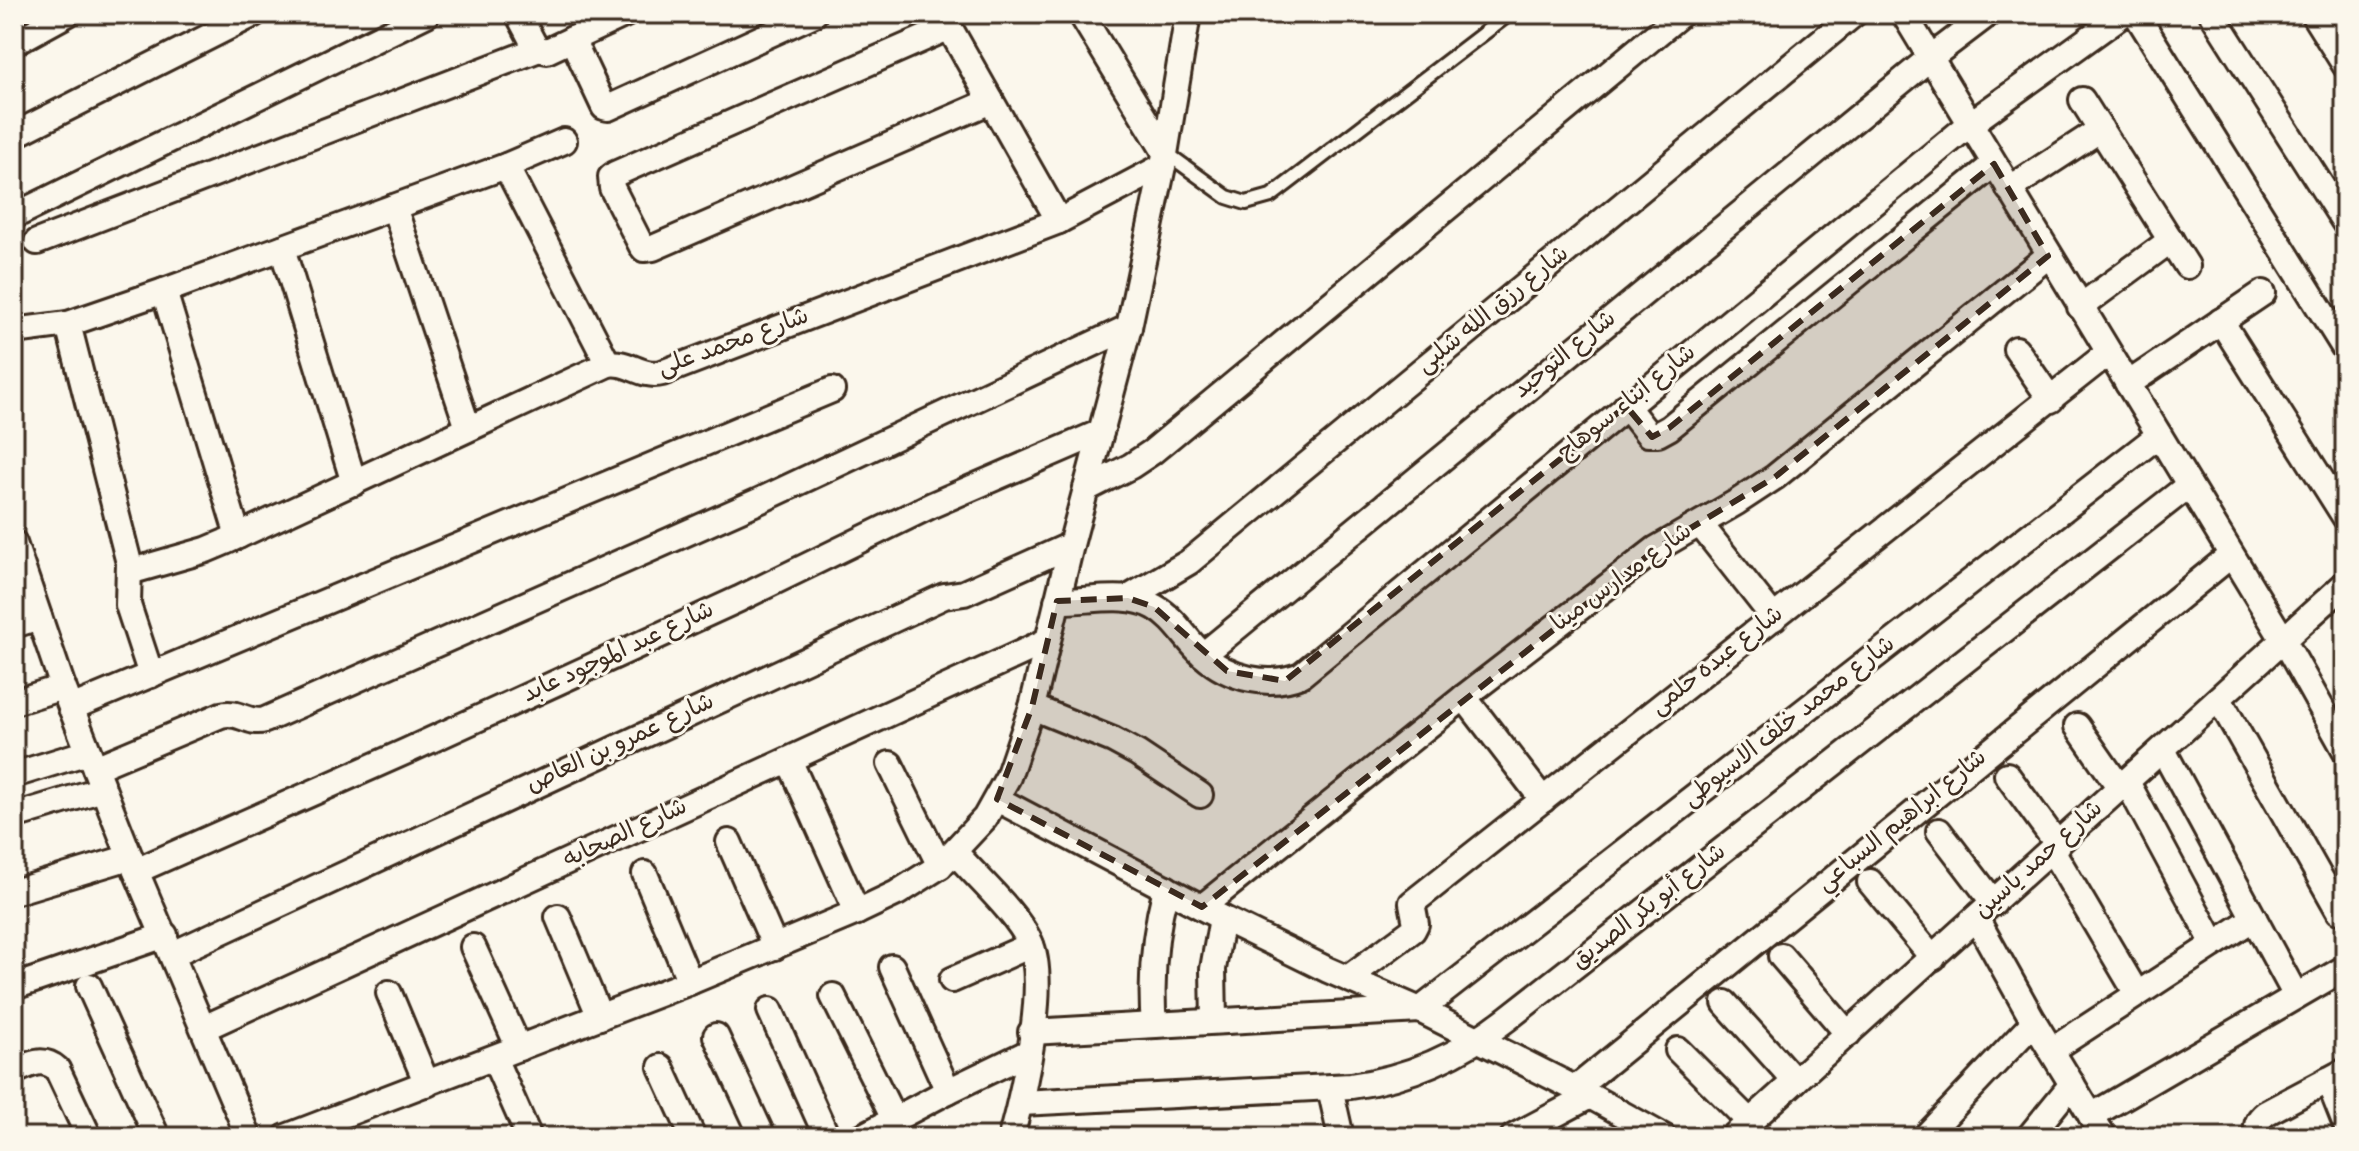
<svg xmlns="http://www.w3.org/2000/svg" width="2359" height="1151" viewBox="0 0 2359 1151" font-family="'Gochi Hand','Playpen Sans Arabic',sans-serif">
<style>
.lines{fill:none;stroke-linecap:round;stroke-linejoin:round}
.lane-casing{stroke:#3b2a1e;stroke-width:18}
.street-casing{stroke:#3b2a1e;stroke-width:30}
.lane{stroke:#fbf7ec;stroke-width:12}
.street{stroke:#fbf7ec;stroke-width:24}
.marked{fill:#3b2a1e;fill-opacity:0.2;stroke:#3b2a1e;stroke-width:6;stroke-dasharray:16 10;stroke-linejoin:round}
.labels{text-anchor:middle;dominant-baseline:central;stroke-width:6;stroke-linejoin:round;paint-order:stroke}
.street-label{font-size:24px;fill:#3b2a1e;stroke:#fbf7ec}
</style>
<rect width="100%" height="100%" fill="#fbf7ec"/>
<filter id="ink" filterUnits="userSpaceOnUse"><feTurbulence type="fractalNoise" baseFrequency=".0125" numOctaves="2"/><feDisplacementMap in="SourceGraphic" scale="16" xChannelSelector="R" yChannelSelector="G"/><feConvolveMatrix kernelMatrix="1 2 1 2 8 2 1 2 1" color-interpolation-filters="sRGB"/></filter>
<g filter="url(#ink)">
<g class="lines">
<defs>
<path id="lane" d="M1165 152 1227 197 1246 203 1271 196 1509 14"/>
<g id="street">
<path d="M518 14 537 50"/>
<path d="M1081 14 1165 152"/>
<path d="M1904 14 2284 641 2345 750"/>
<path d="M2136 14 2345 349"/>
<path d="M2212 14 2345 223"/>
<path d="M2313 14 2345 65"/>
<path d="M943 16 1059 221"/>
<path d="M950 27 615 174 611 177 612 188 641 245 644 249 653 248 991 101"/>
<path d="M572 39 604 107 608 108 814 14"/>
<path d="M14 43 67 14"/>
<path d="M2082 100 2187 266"/>
<path d="M14 135 254 14"/>
<path d="M506 166 608 364"/>
<path d="M2009 189 2101 129"/>
<path d="M394 207 468 428"/>
<path d="M14 216 427 14"/>
<path d="M37 242 539 49 547 51 626 14"/>
<path d="M282 248 354 483"/>
<path d="M164 291 238 536"/>
<path d="M2080 307 2171 240"/>
<path d="M2221 321 2345 517"/>
<path d="M68 324 129 563 128 605 151 675"/>
<path d="M14 331 68 324 164 291 506 166 564 141"/>
<path d="M2016 349 2051 400"/>
<path d="M2128 384 2263 293"/>
<path d="M1626 406 1648 434H1658L1669 428 1994 164"/>
<path d="M1086 489 1131 466 1152 452 1681 14"/>
<path d="M1700 524 1774 618"/>
<path d="M14 543 63 687 130 857 249 1137"/>
<path d="M129 572 206 550 225 542 608 364C628 360 641 378 662 373L1059 221 1163 166"/>
<path d="M1128 598 1189 562 1854 14"/>
<path d="M1057 601C1089 602 1126 591 1155 607 1176 619 1186 640 1203 655 1229 679 1269 688 1301 675L1970 124 2123 14"/>
<path d="M14 625 39 617"/>
<path d="M1203 655 1930 58 1988 14"/>
<path d="M1464 697 1543 800"/>
<path d="M2219 699 2339 911"/>
<path d="M14 702 63 687"/>
<path d="M1032 707 1113 740 1137 753 1200 795"/>
<path d="M71 708 832 390"/>
<path d="M2077 726 2120 788"/>
<path d="M2163 750 2296 996"/>
<path d="M789 760 857 912"/>
<path d="M890 764 940 866"/>
<path d="M95 768 221 715C239 710 248 725 265 720L761 500 1129 327"/>
<path d="M14 775 88 752"/>
<path d="M2007 775 2058 845"/>
<path d="M2127 782 2214 944"/>
<path d="M997 799 1222 918 1328 970 1420 1010 1590 1096 1664 1137"/>
<path d="M14 816 103 789"/>
<path d="M1939 831 1994 903"/>
<path d="M729 842 775 947"/>
<path d="M2052 850 2137 994"/>
<path d="M955 852C978 879 1015 911 1030 942 1049 983 1023 1093 1011 1137"/>
<path d="M136 871 407 751 739 599 932 505 1101 432"/>
<path d="M645 874 690 982"/>
<path d="M1870 882 1933 958"/>
<path d="M14 892 130 857"/>
<path d="M1202 907 1464 697 1656 549 1737 502 1775 477 2048 256"/>
<path d="M558 917 600 1017"/>
<path d="M1976 918 2034 1022 2104 1137"/>
<path d="M473 947 519 1048"/>
<path d="M173 954 944 596 964 593 1071 545"/>
<path d="M1781 956 1848 1034"/>
<path d="M892 967 948 1091"/>
<path d="M1348 978 1413 930 1416 924 1412 903 2108 353"/>
<path d="M952 980 1031 945"/>
<path d="M89 986 157 1137"/>
<path d="M14 987 165 935"/>
<path d="M389 993 427 1084"/>
<path d="M833 996 894 1119"/>
<path d="M1725 1003 1795 1081"/>
<path d="M770 1010 827 1137"/>
<path d="M1214 1021 1213 969 1222 918"/>
<path d="M1154 1025C1150 978 1154 934 1166 888"/>
<path d="M204 1028 1047 641"/>
<path d="M1031 1032 1420 1010 2159 435"/>
<path d="M716 1036 763 1137"/>
<path d="M1678 1050 1750 1122"/>
<path d="M2052 1050 2254 918"/>
<path d="M494 1058 529 1137"/>
<path d="M661 1067 693 1137"/>
<path d="M14 1071C30 1065 42 1056 57 1069L89 1137"/>
<path d="M2328 1080 2345 1123"/>
<path d="M1330 1088 1341 1137"/>
<path d="M1575 1089 2230 556"/>
<path d="M1021 1103 1351 1086C1410 1078 1461 1055 1508 1018L2188 486"/>
<path d="M2091 1116 2345 968"/>
<path d="M286 1137 690 982 857 912 897 893 940 866 985 818 1008 777 1032 707 1071 545 1129 327 1163 166 1188 14"/>
<path d="M861 1137 948 1091 1029 1052"/>
<path d="M1513 1137 1590 1096"/>
<path d="M1733 1137 2345 584"/>
<path d="M1925 1137 2034 1022"/>
<path d="M2029 1137 2072 1084"/>
<path d="M2258 1137C2255 1126 2257 1120 2266 1113L2345 1071"/>
</g>
</defs>
<use href="#lane" class="lane-casing"/>
<use href="#street" class="street-casing"/>
<use href="#lane" class="lane"/>
<use href="#street" class="street"/>
</g>
</g>
<path class="marked" d="M1994 164 2048 256 1775 477 1656 549 1202 907 997 799 1032 707 1057 601 1128 598 1154 607 1227 671 1285 681 1626 406 1652 437 1669 428Z"/>
<g class="labels">
<g class="street-label">
<text transform="translate(1494 311) rotate(-39)">شارع رزق الله شلبى</text>
<text transform="translate(734 344) rotate(-20)">شارع محمد على</text>
<text transform="translate(1566 356) rotate(-39)">شارع التوحيد</text>
<text transform="translate(1628 404) rotate(-39)">شارع ابناء سوهاج</text>
<text transform="translate(1623 579) rotate(-36)">شارع مدارس مينا</text>
<text transform="translate(619 654) rotate(-25)">شارع عبد الموجود عابد</text>
<text transform="translate(1718 662) rotate(-38)">شارع عبده حلمى</text>
<text transform="translate(1790 723) rotate(-38)">شارع محمد خلف الاسيوطى</text>
<text transform="translate(621 745) rotate(-25)">شارع عمرو بن العاص</text>
<text transform="translate(1903 822) rotate(-39)">شارع ابراهيم السباعي</text>
<text transform="translate(626 835) rotate(-25)">شارع الصحابه</text>
<text transform="translate(2040 861) rotate(-42)">شارع حمد ياسين</text>
<text transform="translate(1650 908) rotate(-38)">شارع أبو بكر الصديق</text>
</g>
</g>
<rect width="2359" height="1151" fill="none" stroke="#fbf7ec" stroke-width="48"/>
<rect x="24" y="24" width="2311" height="1103" fill="none" stroke="#3b2a1e" stroke-width="3" filter="url(#ink)"/>
</svg>
